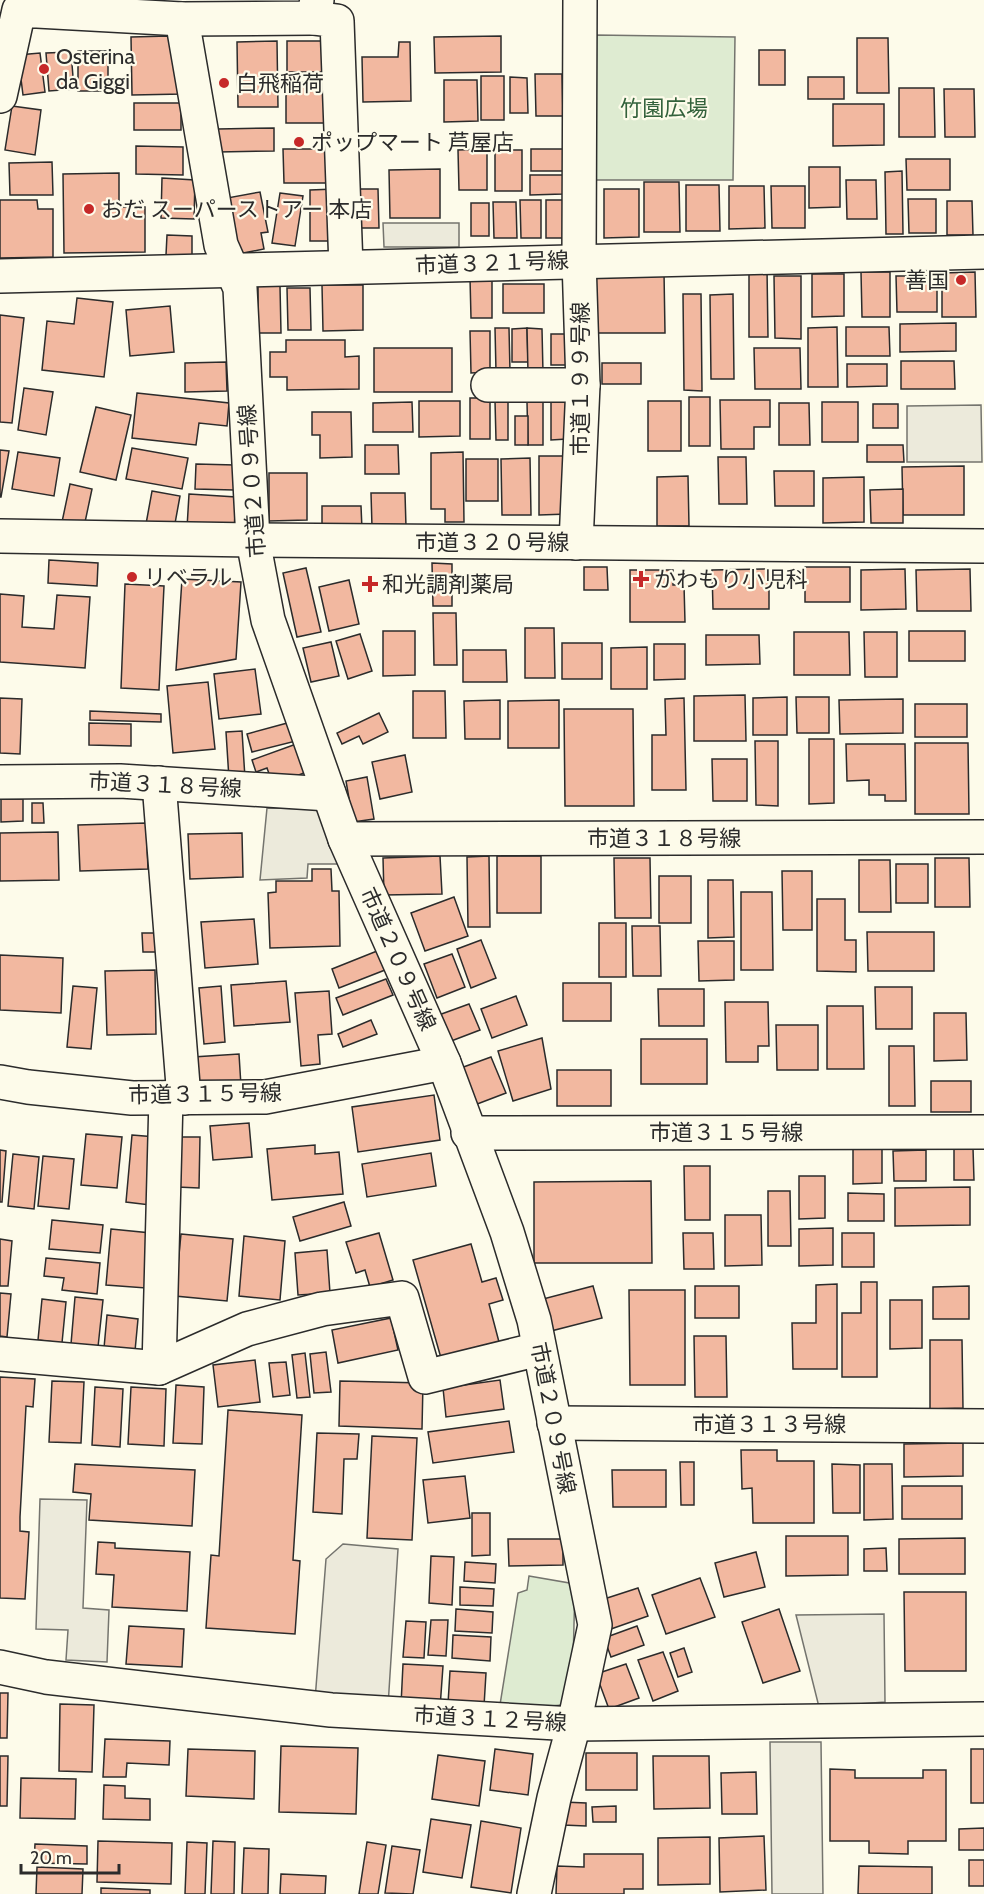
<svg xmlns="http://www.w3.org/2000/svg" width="984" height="1894" viewBox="0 0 984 1894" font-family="Cabin,'Noto Sans JP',sans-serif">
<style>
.green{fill:#deebd1;stroke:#74746e;stroke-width:1.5}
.parking{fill:#eceadb;stroke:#74746e;stroke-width:1.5}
.building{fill:#f2b8a0;stroke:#2b2b2b;stroke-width:1.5}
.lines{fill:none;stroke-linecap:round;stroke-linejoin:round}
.minor-casing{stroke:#2b2b2b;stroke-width:36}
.minor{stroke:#fdfbea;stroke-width:33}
.poi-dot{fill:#c62828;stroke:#fdfbea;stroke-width:2}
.labels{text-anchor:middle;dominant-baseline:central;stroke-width:4.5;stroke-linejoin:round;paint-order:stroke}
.poi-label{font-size:22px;fill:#2b2b2b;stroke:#fdfbea;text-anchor:start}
.park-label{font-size:22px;fill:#34623c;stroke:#fdfbea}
.street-label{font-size:22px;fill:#2b2b2b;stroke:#fdfbea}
</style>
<rect width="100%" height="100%" fill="#fdfbea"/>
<g class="green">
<path d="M595 35 735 37 733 180H594Z"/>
<path d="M529 1576 575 1584 572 1704 499 1711 518 1593 527 1590Z"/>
</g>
<g class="parking">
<path d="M383 223H459V247H384Z"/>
<path d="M981 405 982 462H907V406Z"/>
<path d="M267 808 317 809 338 864H308L307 878 260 880Z"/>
<path d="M40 1499 87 1500 83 1608 109 1610 107 1662 66 1660 68 1630 36 1629Z"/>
<path d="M343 1544 398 1549 388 1706 315 1700 326 1559Z"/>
<path d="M884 1614 885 1702 819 1707 796 1615Z"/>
<path d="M770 1742H821L823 1894H772Z"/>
</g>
<g class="building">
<path d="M169 36 183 94 132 95 131 37Z"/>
<path d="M501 36V72L435 73 434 37Z"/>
<path d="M857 38H888L889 93H857Z"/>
<path d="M277 41 278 107H238L237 42Z"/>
<rect x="287" y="41" width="36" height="31"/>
<path d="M399 42H410L411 101 363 102 362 57H398Z"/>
<rect x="759" y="50" width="26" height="35"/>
<rect x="78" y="51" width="30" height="40"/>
<path d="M71 52 74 89 49 91 46 53Z"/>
<path d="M40 53 45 92 23 95 18 55Z"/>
<path d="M535 74H562L563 116H536Z"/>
<rect x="481" y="76" width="23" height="44"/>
<path d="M510 77 527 78 528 113H510Z"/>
<rect x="808" y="77" width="36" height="22"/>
<path d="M444 80H477L478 121 444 122Z"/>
<path d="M286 82H324L325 123H286Z"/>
<path d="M899 88H934L935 137H899Z"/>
<path d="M944 89H974L975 137H945Z"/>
<rect x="134" y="103" width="47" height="27"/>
<path d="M833 104H884V145L833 146Z"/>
<path d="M12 106 41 110 35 155 5 150Z"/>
<path d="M274 128V151L218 152V129Z"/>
<path d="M136 146 183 147V175L136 174Z"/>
<path d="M283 149H331V183H284Z"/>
<path d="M487 149V190H459L458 150Z"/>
<rect x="531" y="149" width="33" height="22"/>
<rect x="495" y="150" width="27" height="41"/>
<path d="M906 159H950V190H907Z"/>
<path d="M52 162 53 195H10L9 163Z"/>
<path d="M809 167H840V207L809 208Z"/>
<path d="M440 169V218H390L389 170Z"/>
<path d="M902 171 903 234H886L885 172Z"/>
<path d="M119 173V207H145V252L64 253 63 174Z"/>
<path d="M530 175H563V194L530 195Z"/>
<path d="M162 178 195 180 194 219 161 218Z"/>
<path d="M846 180H876L877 219H847Z"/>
<path d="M644 182H679L680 232H644Z"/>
<path d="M686 185H719L720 231H686Z"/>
<path d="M729 186H764L765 228 729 229Z"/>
<path d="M771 186H805V228H772Z"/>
<path d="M335 189 336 241H310V190Z"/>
<path d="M355 189H378L379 228H355Z"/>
<path d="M604 189H639V237L604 238Z"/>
<path d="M260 192 268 232 261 233 264 249 238 254 227 198Z"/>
<path d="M280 193 303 196 295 246 272 243Z"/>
<path d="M908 199H936V233H909Z"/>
<path d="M0 200H37L38 209H53V257L0 258Z"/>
<path d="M520 200H541V238H521Z"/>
<path d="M546 200H564L565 238H546Z"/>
<path d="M947 201H972L973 235H947Z"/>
<path d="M493 202H516L517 238H494Z"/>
<rect x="471" y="203" width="18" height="33"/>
<path d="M167 235 192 236V255H166Z"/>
<path d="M749 269H767L768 337H749Z"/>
<path d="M664 272 665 333H597L596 273Z"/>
<path d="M861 272H890V317H862Z"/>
<path d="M975 272 976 317H942V273Z"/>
<path d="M812 274H844V316L812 317Z"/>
<path d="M774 276H801V339L775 338Z"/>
<path d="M896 276H937V312H897Z"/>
<path d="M470 278H492V318H471Z"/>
<rect x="503" y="284" width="41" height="29"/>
<path d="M322 285H363V330L323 331Z"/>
<path d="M258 286H280L281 333H258Z"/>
<path d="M287 288H310L311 330H288Z"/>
<path d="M683 294H701L702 391 684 390Z"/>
<path d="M733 294 734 379H711L710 295Z"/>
<path d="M77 298 113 302 104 377 42 370 47 321 74 324Z"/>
<path d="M170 306 174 352 130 356 126 310Z"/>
<path d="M0 315 24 318 12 423 0 422Z"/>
<path d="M956 323V351L900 352V324Z"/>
<path d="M837 327 838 387H808V328Z"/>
<path d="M846 327H889L890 356H846Z"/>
<path d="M495 328H509L510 372H496Z"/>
<path d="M527 328 528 362H512V329Z"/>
<path d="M527 328 542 329 543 373H528Z"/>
<path d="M470 331H490V372L471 373Z"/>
<path d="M551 334H567L568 365H551Z"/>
<path d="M286 340H345V357L359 356V389L287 390V377H270V352H286Z"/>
<rect x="374" y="348" width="78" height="44"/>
<path d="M754 348H800L801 389H755Z"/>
<path d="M901 361H954L955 389H901Z"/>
<path d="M226 362 227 391 185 392V363Z"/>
<rect x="602" y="363" width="39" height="21"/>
<path d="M847 364H887V386L847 387Z"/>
<path d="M24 388 53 392 46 435 18 430Z"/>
<path d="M137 393 229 403 227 426 199 423 196 445 132 438Z"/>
<rect x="689" y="397" width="21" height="49"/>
<rect x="470" y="398" width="20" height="41"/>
<path d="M720 400H770V427H754V449H721Z"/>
<path d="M419 401H460V436L419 437Z"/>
<path d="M495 401H508V440H496Z"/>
<rect x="648" y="401" width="33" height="50"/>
<path d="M412 402 413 432H373V403Z"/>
<path d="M527 402H543V445H528Z"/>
<path d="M551 402H566L567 439 551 440Z"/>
<rect x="822" y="402" width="36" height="40"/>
<path d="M779 403H809L810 445H779Z"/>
<rect x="873" y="404" width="25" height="24"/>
<path d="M96 407 131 415 116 480 80 472Z"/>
<path d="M312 412H351L352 457 320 458V435H312Z"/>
<rect x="515" y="416" width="13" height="29"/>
<path d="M365 445H398L399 474H365Z"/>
<path d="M867 445H903L904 462H867Z"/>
<path d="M132 448 188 458 182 489 126 479Z"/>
<path d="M0 450 9 451 1 497H0Z"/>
<path d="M18 452 60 458 54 496 12 489Z"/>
<path d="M463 452 464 522H445V509H431V453Z"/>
<path d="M539 456H567L568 514 539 515Z"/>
<path d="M718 457H746L747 504H719Z"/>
<path d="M530 458 531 515H502L501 459Z"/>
<rect x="466" y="459" width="32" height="42"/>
<path d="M196 464 235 465 234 490 195 489Z"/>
<path d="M964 466V515H903L902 467Z"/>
<path d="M774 471H814V506H775Z"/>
<path d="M269 473H307V520L269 521Z"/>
<path d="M688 476 689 526H657V477Z"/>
<path d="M864 477V522L823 523V478Z"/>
<path d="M70 484 92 489 84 527 62 522Z"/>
<path d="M903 489V523H871L870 490Z"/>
<path d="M152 491 180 496 174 529 146 524Z"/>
<path d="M371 493H405L406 527H372Z"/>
<path d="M189 494 236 497 234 531 187 528Z"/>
<path d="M322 506H361L362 529 322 530Z"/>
<path d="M49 560 98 563 97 586 48 583Z"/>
<path d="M432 563 452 564V606H433Z"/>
<path d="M584 567H607L608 590H584Z"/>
<rect x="805" y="567" width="45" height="35"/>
<path d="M306 568 321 632 297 637 283 573Z"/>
<path d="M769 569V609H713L712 570Z"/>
<path d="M905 569 906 609 861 610V570Z"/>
<path d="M970 569 971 611H917L916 570Z"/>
<path d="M630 570H673V585H684L685 622H630Z"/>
<path d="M182 579 241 582 236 659 176 670Z"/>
<path d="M349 580 359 624 329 631 319 587Z"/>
<path d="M125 584 164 586 159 690 121 688Z"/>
<path d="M0 594 24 596 22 627 54 629 57 595 90 597 85 668 0 662Z"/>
<path d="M433 613H456L457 665H434Z"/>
<path d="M525 628H554L555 678H525Z"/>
<path d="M383 631H415V675L383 676Z"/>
<rect x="909" y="631" width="56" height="30"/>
<path d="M794 632H849L850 675H794Z"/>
<path d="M864 632H897V677H865Z"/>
<path d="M360 634 372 671 348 679 336 641Z"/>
<path d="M706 635H759L760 664 706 665Z"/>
<path d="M331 642 339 676 311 682 303 648Z"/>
<rect x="562" y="643" width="40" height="36"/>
<path d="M654 644H685V679L654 680Z"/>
<path d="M647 647V689H611V648Z"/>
<path d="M463 650H506L507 682H463Z"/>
<path d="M255 669 261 714 219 719 214 674Z"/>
<path d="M208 682 215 749 173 753 167 686Z"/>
<path d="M413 691H445L446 738H413Z"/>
<path d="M745 695 746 741H694V696Z"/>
<path d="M787 697V735H753V698Z"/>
<path d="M796 697H829V733H797Z"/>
<path d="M0 698 22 699 20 754 0 753Z"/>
<path d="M684 698 686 790H652V735H666L665 699Z"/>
<path d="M903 699V733L840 734 839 700Z"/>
<path d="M500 700V739H465L464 701Z"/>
<path d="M559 700V748H508V701Z"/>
<rect x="915" y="704" width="52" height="33"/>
<path d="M564 709H633L634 806H565Z"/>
<path d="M90 711 161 714V722L90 720Z"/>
<path d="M379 713 388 732 363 744 359 736 342 744 337 733Z"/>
<path d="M291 722 296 741 252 752 247 734Z"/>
<path d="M89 723 131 724V746L89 745Z"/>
<path d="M242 731 245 778 229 779 226 732Z"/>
<path d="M809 739H834V803L809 804Z"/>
<path d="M755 741H778V806L756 805Z"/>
<path d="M299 743 309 771 273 785 267 768 256 772 252 760Z"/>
<path d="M915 743H968L969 814H915Z"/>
<path d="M846 744H905L906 801H885V795H869V780L847 781Z"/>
<path d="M405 755 412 792 380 799 372 762Z"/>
<path d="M712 759H747V801H713Z"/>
<path d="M367 777 374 819 353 822 346 781Z"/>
<path d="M1 799H23V821L1 822Z"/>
<path d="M32 803H43L44 823H32Z"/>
<path d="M146 823 148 869 80 871 78 825Z"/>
<path d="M58 832 59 880 0 881V833Z"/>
<path d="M242 833 243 877 190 879 188 834Z"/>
<path d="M440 856 442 894 384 895 383 858Z"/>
<path d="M489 856 490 927H468L467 857Z"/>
<rect x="497" y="856" width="44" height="57"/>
<path d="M614 858H650L651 918H615Z"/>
<path d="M935 858H969L970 907H935Z"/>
<path d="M859 860H890L891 912H859Z"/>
<rect x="896" y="864" width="32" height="39"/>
<path d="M312 869H331L332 891H339L340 946 270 948 268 893 276 892V881H312Z"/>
<path d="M782 871H812V930H783Z"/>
<rect x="659" y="876" width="32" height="47"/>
<path d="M708 880H733L734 937 708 938Z"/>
<path d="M741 892H772L773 970H741Z"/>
<path d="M454 897 468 936 425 951 411 913Z"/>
<path d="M817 899H845V940H856V972L817 971Z"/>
<path d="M254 919 258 964 205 968 201 922Z"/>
<rect x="599" y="923" width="27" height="54"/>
<path d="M632 926H660L661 976H633Z"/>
<path d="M867 932H934V971H868Z"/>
<path d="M142 933H165V952H143Z"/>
<path d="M481 940 496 978 471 988 457 949Z"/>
<path d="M698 941H734V980L699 981Z"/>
<path d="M377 951 385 970 339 988 332 969Z"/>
<path d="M452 954 465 987 437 998 424 964Z"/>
<path d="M0 955 63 958 61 1013 0 1010Z"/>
<path d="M155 970 156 1034 107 1035 105 971Z"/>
<path d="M386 979 393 995 343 1015 336 998Z"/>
<path d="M286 981 290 1022 234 1026 231 985Z"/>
<rect x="563" y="983" width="48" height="38"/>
<path d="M73 986 97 988 91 1049 67 1047Z"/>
<path d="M221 986 225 1042 204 1044 199 988Z"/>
<path d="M875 987H912V1029H876Z"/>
<path d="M658 989H704V1026H659Z"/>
<path d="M329 991 332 1034 318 1035 320 1064 301 1066 295 993Z"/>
<path d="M516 996 527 1025 492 1038 481 1009Z"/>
<path d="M725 1002H768L769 1046H758V1062H726Z"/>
<path d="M469 1004 480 1030 446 1043 436 1016Z"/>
<path d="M827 1006H863L864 1069H827Z"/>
<path d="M934 1013H966L967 1060 934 1061Z"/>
<path d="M371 1020 377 1034 343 1047 338 1034Z"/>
<path d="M776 1025H818V1070H777Z"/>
<path d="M542 1038 551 1089 513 1101 498 1051Z"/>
<rect x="641" y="1039" width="66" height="45"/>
<path d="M889 1046H914L915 1106H889Z"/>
<path d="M239 1054 241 1086 196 1090 193 1057Z"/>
<path d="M491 1057 506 1093 472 1106 458 1069Z"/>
<rect x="557" y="1070" width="54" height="36"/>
<rect x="931" y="1081" width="40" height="31"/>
<path d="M434 1095 440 1140 358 1152 352 1107Z"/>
<path d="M249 1123 252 1157 213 1160 210 1126Z"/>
<path d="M86 1134 122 1137 117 1188 81 1185Z"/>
<path d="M132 1135 156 1137 150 1205 126 1202Z"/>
<path d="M177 1137H200L199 1188 177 1187Z"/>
<path d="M315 1145V1154L339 1152 343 1194 272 1200 267 1149Z"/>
<path d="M882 1148V1183L853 1184V1149Z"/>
<path d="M973 1148 974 1180H954V1149Z"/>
<path d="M0 1150 6 1151 2 1202H0Z"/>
<path d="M926 1150V1181H894L893 1151Z"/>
<path d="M431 1153 436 1186 367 1197 362 1164Z"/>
<path d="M13 1154 39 1157 34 1209 8 1206Z"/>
<path d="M43 1156 74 1159 69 1209 38 1206Z"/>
<path d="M684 1166H710V1220H685Z"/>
<path d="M799 1176H825V1218L799 1219Z"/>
<path d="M651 1181 652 1263H534V1182Z"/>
<path d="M970 1187V1225L895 1226V1188Z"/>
<path d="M768 1191H790L791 1246H768Z"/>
<path d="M848 1193 884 1194V1221H848Z"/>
<path d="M344 1202 351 1226 300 1241 293 1217Z"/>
<path d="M725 1215H761L762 1265 725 1266Z"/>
<path d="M52 1220 103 1225 100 1253 49 1249Z"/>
<path d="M833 1228V1265L799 1266V1229Z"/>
<path d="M111 1229 151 1233 146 1288 106 1285Z"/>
<path d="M379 1233 393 1280 370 1287 365 1270 356 1273 346 1242Z"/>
<path d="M683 1233H713L714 1269H684Z"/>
<rect x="842" y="1233" width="32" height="34"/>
<path d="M181 1234 233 1239 227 1301 175 1296Z"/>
<path d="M244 1236 285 1241 280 1300 239 1296Z"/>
<path d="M0 1239 12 1241 8 1286H0Z"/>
<path d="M471 1244 482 1282 496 1278 503 1300 489 1304 499 1342 441 1358 413 1260Z"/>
<path d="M327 1250 330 1293 298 1295 295 1253Z"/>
<path d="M46 1258 100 1263 97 1294 62 1290 64 1278 44 1276Z"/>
<path d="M861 1282H877V1377H842V1313H861Z"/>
<path d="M837 1284V1369H793L792 1323H816V1285Z"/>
<path d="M593 1286 602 1318 551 1331 543 1299Z"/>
<rect x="695" y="1286" width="44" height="32"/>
<path d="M969 1286V1319H933V1287Z"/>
<path d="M629 1290H685V1385H630Z"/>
<path d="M0 1293 11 1294 7 1337 0 1336Z"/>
<path d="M75 1297 103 1300 98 1347 71 1344Z"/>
<path d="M42 1299 66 1302 62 1343 38 1340Z"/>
<path d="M890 1300H922V1348L890 1349Z"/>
<path d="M107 1315 138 1319 135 1351 104 1348Z"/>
<path d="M391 1318 398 1350 338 1363 332 1330Z"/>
<path d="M694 1336H726L727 1397H695Z"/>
<path d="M930 1340H962L963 1408 930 1409Z"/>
<path d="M326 1352 331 1392 314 1393 310 1354Z"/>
<path d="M305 1353 310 1397 297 1398 292 1355Z"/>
<path d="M255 1360 260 1402 218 1407 213 1365Z"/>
<path d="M286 1362 290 1395 273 1397 269 1363Z"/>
<path d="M0 1377 35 1379 33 1407 26 1406 20 1517V1531L29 1532 25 1599 0 1598Z"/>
<path d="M500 1380 504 1409 446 1417 443 1388Z"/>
<path d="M52 1381 84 1382 81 1443 49 1442Z"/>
<path d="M340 1381 423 1383 422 1429 339 1426Z"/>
<path d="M176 1385 204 1387 202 1444 173 1443Z"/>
<path d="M95 1387 123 1389 120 1447 92 1445Z"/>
<path d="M131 1387 166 1389 164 1446 128 1444Z"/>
<path d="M228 1410 302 1415 293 1560 300 1561 295 1634 206 1628 211 1555 219 1556Z"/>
<path d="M509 1421 514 1452 433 1463 428 1432Z"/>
<path d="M317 1433 359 1434 357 1459H344L342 1514 313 1512Z"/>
<path d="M372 1436 417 1438 412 1540 367 1538Z"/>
<path d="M963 1443V1476L904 1477V1444Z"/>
<path d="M741 1450H777V1461H814V1523H753L752 1488 742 1489Z"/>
<path d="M680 1462H694V1505H681Z"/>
<path d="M75 1464 195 1470 192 1526 89 1520 91 1494 73 1492Z"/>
<path d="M832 1464 860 1465V1513H833Z"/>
<path d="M864 1464H892L893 1519 864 1520Z"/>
<path d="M612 1470H666V1507H613Z"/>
<path d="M465 1476 470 1518 428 1523 423 1480Z"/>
<rect x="902" y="1486" width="60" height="33"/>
<path d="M472 1513H490V1555L472 1556Z"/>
<path d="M786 1536H848V1575L786 1576Z"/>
<path d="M965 1538V1574H899V1539Z"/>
<path d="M508 1539H563V1565L509 1566Z"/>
<path d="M98 1542 115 1543V1548L190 1552 187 1611 112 1607 114 1575 96 1574Z"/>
<path d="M886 1548 887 1571H864V1549Z"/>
<path d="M756 1552 765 1587 724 1597 715 1563Z"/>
<path d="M431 1556 454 1557 452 1605 429 1603Z"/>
<path d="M465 1562 496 1564 495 1583 464 1581Z"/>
<path d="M700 1578 715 1617 666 1634 652 1595Z"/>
<path d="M460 1587 494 1589 493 1606 460 1605Z"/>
<path d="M638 1588 648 1616 611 1629 601 1600Z"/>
<path d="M904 1592H966V1671H905Z"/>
<path d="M456 1609 493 1612 492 1633 455 1631Z"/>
<path d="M779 1609 800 1671 763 1683 742 1622Z"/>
<path d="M431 1620H448L446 1656 428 1655Z"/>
<path d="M406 1621 426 1622 424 1658 403 1657Z"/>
<path d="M129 1626 184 1629 182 1667 126 1664Z"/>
<path d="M637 1626 644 1645 611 1657 604 1638Z"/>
<path d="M453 1635 491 1637 490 1661 452 1658Z"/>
<path d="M684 1648 692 1672 678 1677 670 1653Z"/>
<path d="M663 1652 678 1691 653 1701 638 1660Z"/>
<path d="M403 1664 443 1666 440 1708 401 1705Z"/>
<path d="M626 1664 639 1698 609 1709 596 1674Z"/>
<path d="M450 1671 486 1673 484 1706 448 1704Z"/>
<path d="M0 1693H8L7 1738H0Z"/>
<path d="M60 1704 94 1705 92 1772 59 1771Z"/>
<path d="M105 1739 170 1741 169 1765 127 1763 126 1777H103Z"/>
<path d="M281 1746 358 1748 356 1814 279 1812Z"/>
<path d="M188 1749 255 1751 254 1799 186 1796Z"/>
<path d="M495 1749 533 1754 528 1795 490 1790Z"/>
<rect x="971" y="1749" width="13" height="54"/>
<rect x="586" y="1753" width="51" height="37"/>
<path d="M438 1755 485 1761 479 1806 432 1799Z"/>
<path d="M0 1756H8L7 1806H0Z"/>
<path d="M653 1756H709L710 1808 654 1809Z"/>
<path d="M830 1769 855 1770V1778H923V1770H946V1841H908V1854L869 1853V1841H830Z"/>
<path d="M756 1772 757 1814H722L721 1773Z"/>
<path d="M21 1778 76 1779 75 1819 20 1818Z"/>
<path d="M104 1785 125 1786V1798L150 1799V1820L103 1819Z"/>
<path d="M563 1802 586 1803V1826L563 1825Z"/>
<path d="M616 1806V1822H593L592 1807Z"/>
<path d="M431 1819 471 1825 462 1878 423 1872Z"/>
<path d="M481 1821 521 1828 511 1893 471 1887Z"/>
<path d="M984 1828V1850H959V1829Z"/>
<path d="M764 1836 766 1890 720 1892 719 1838Z"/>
<path d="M710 1837V1884L658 1885V1838Z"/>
<path d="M98 1841 172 1843 171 1884 97 1882Z"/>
<path d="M213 1841 235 1842 234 1894H211Z"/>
<path d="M187 1842 207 1843 205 1894H185Z"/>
<path d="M367 1842 386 1845 378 1894H359Z"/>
<path d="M35 1844 87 1846V1864L34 1863Z"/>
<path d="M392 1846 420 1850 413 1894 385 1893Z"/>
<path d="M244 1848 269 1849 268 1894H242Z"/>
<path d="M584 1854H643V1889H624V1894H556L557 1866 584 1867Z"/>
<rect x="969" y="1860" width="15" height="26"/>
<path d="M859 1866 932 1867V1894H858Z"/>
<path d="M37 1867 83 1869 82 1894H36Z"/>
<path d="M281 1874 326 1876 325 1894H280Z"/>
<path d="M101 1888 150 1890V1894H101Z"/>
</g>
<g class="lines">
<defs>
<g id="minor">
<path d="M313 18 337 21 346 267"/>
<path d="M182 19 221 245 240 288 253 540 268 620 345 839 444 1063 507 1232 534 1320 595 1625 574 1724 554 1798 534 1894"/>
<path d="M0 96 19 10 182 19 313 18 317 0"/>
<path d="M0 276 984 252"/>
<path d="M488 385H583"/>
<path d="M0 536 253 540 984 546"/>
<path d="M576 543 583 385 579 260 580 0"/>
<path d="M0 782 120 781 329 794"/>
<path d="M159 783 184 1098"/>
<path d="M345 839 984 837"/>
<path d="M0 1082 28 1087 132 1098 265 1097 444 1063"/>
<path d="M468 1133 984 1132"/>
<path d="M0 1354 159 1368 247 1329 322 1309 402 1298 425 1377 539 1349"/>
<path d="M159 1368 166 1098"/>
<path d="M554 1423 984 1426"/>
<path d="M0 1667 46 1677 331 1710 574 1724 984 1719"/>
</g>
</defs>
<use href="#minor" class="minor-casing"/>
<use href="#minor" class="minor"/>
</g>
<g class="poi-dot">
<circle cx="44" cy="69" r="6"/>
<circle cx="224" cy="83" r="6"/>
<circle cx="299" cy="142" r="6"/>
<circle cx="89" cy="209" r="6"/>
<circle cx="961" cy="280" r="6"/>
<circle cx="132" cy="577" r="6"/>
<path d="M638 570h6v6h6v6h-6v6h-6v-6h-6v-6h6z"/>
<path d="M367 575h6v6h6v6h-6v6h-6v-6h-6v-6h6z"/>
</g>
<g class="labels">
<g class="poi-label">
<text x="56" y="56">Osterina<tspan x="56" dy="25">da Giggi</tspan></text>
<text x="236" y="83">白飛稲荷</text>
<text x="311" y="142">ポップマート 芦屋店</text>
<text x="101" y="209">おだ スーパーストアー 本店</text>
<text x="949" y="280" text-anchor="end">善国</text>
<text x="144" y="577">リベラル</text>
<text x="654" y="579">かわもり小児科</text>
<text x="382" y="584">和光調剤薬局</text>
</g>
<g class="park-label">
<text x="664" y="108">竹園広場</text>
</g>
<g class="street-label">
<text transform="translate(492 263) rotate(-2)">市道３２１号線</text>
<text transform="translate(580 379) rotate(-90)">市道１９９号線</text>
<text transform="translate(252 481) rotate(-94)">市道２０９号線</text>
<text x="492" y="542">市道３２０号線</text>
<text transform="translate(165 785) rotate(3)">市道３１８号線</text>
<text x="664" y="838">市道３１８号線</text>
<text transform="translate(398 959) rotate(66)">市道２０９号線</text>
<text transform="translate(205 1094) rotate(-1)">市道３１５号線</text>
<text x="726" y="1132">市道３１５号線</text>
<text transform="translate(553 1418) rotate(79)">市道２０９号線</text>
<text x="769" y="1424">市道３１３号線</text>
<text transform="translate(490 1719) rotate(3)">市道３１２号線</text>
</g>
</g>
<path d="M21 1864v9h98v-9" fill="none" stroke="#2b2b2b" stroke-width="3"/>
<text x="30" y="1864" font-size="18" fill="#2b2b2b" stroke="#fdfbea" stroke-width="4.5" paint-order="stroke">20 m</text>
</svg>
